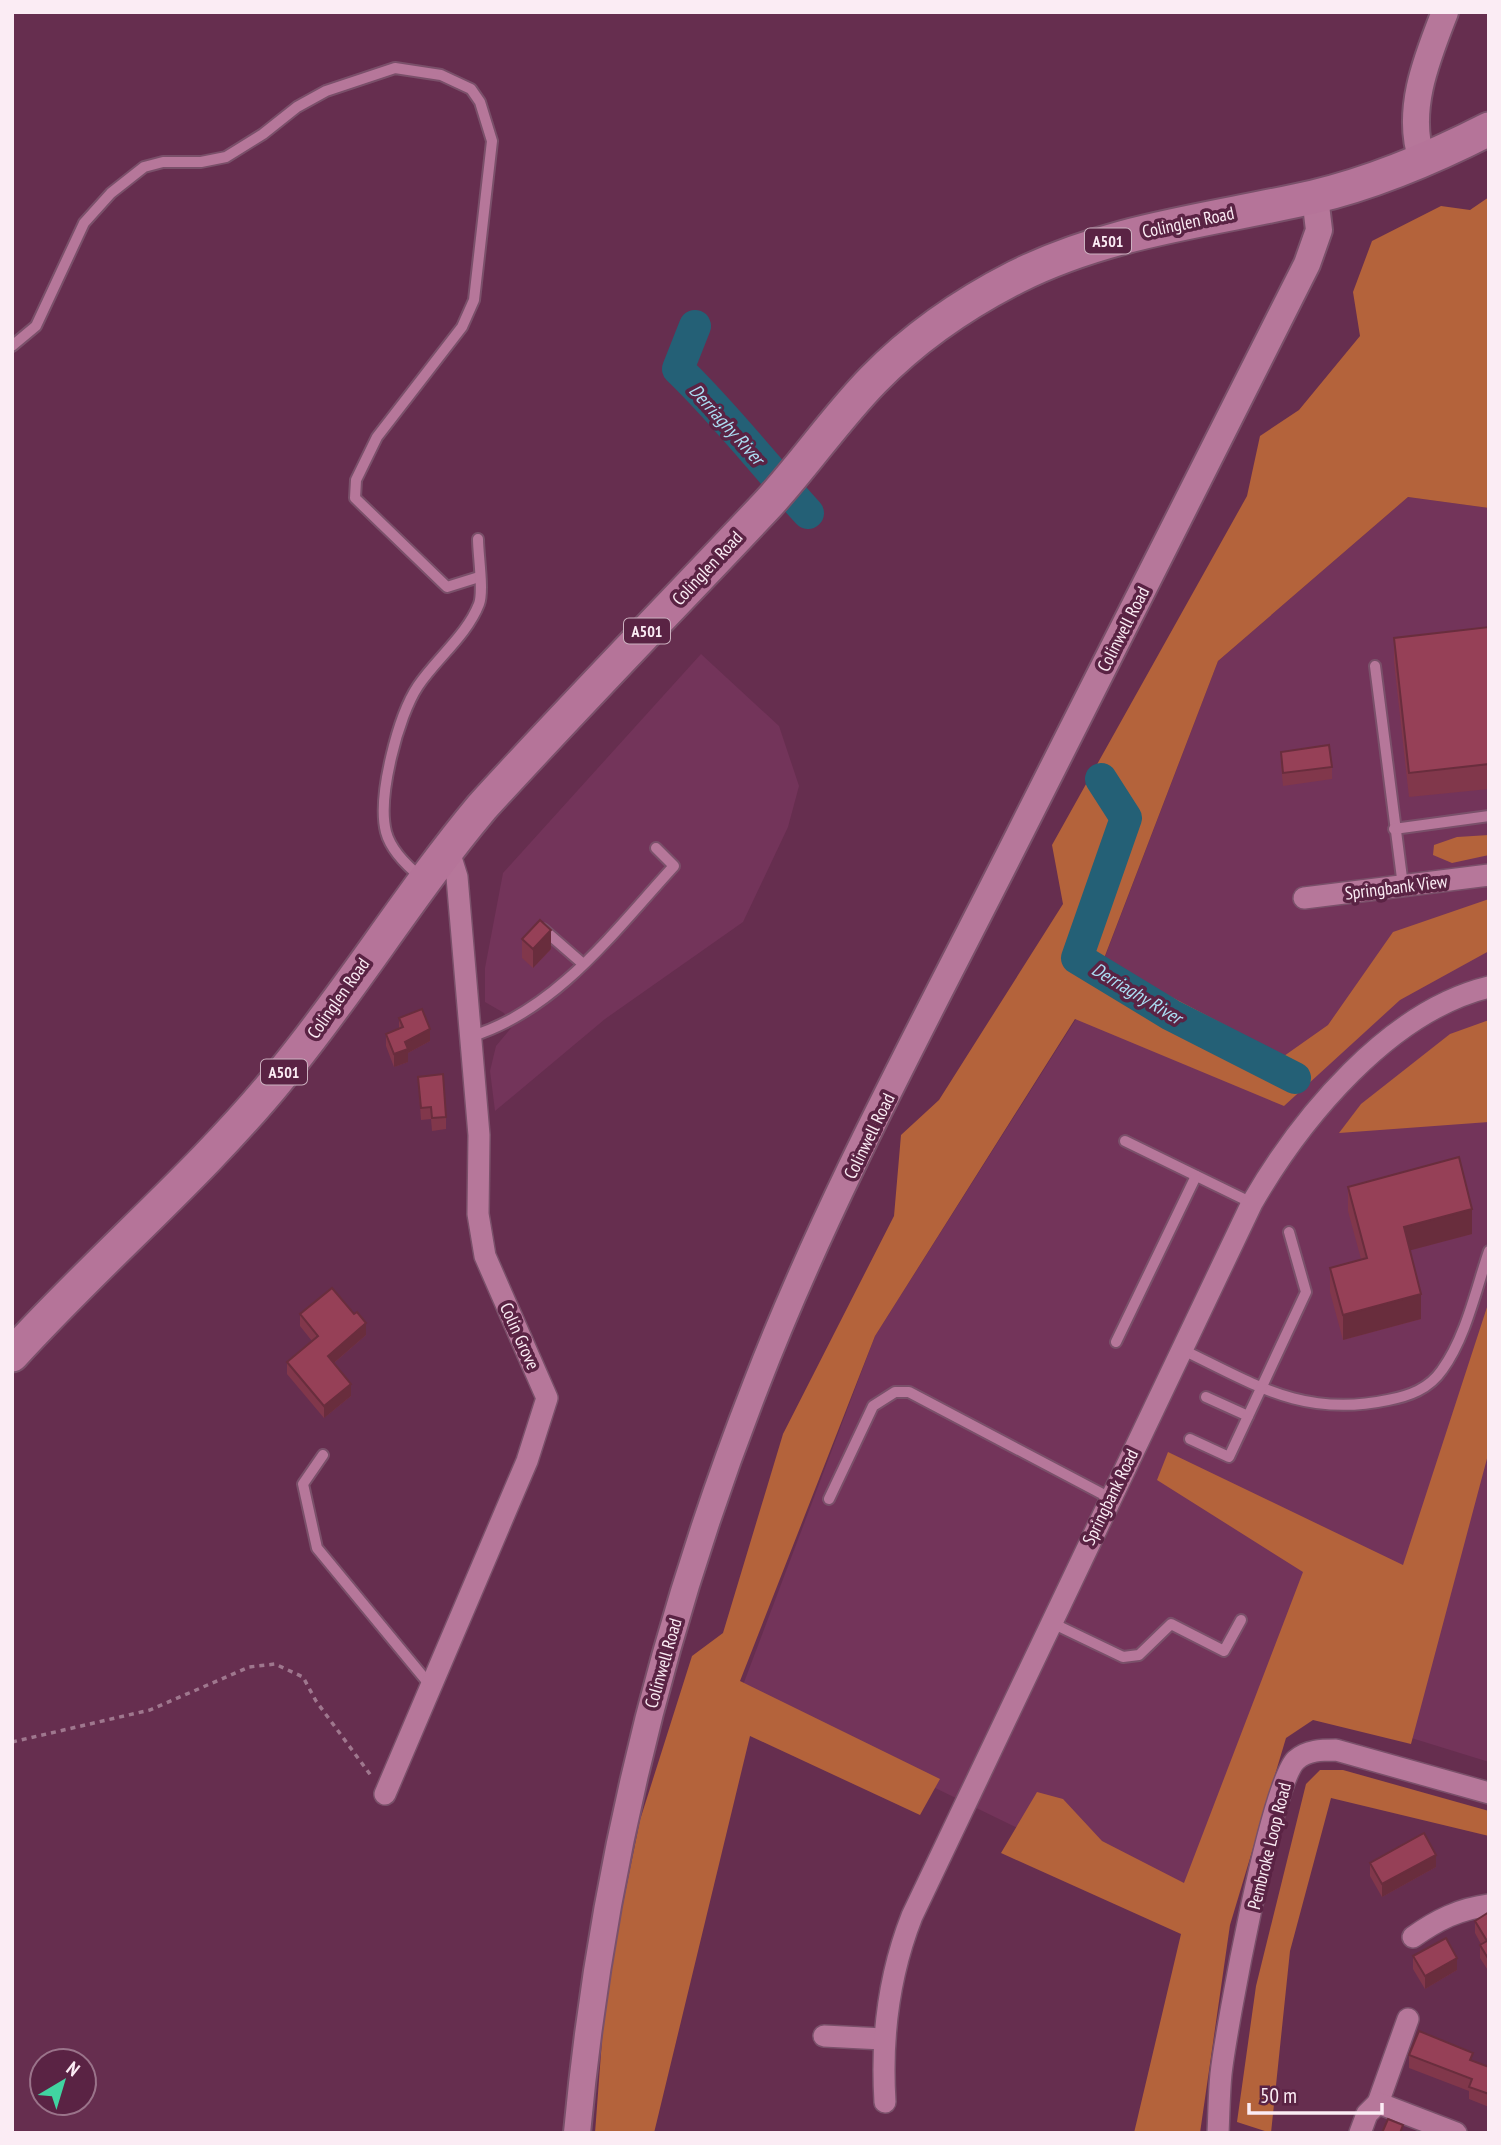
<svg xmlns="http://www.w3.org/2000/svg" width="1501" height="2145" viewBox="0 0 1501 2145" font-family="'PT Sans Narrow',sans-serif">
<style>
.built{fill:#73345a}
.forest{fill:#b4633b}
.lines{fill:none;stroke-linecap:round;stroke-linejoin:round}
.river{stroke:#246076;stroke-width:32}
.service-casing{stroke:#7a506a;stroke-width:14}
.minor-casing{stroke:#7a506a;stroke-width:24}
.tertiary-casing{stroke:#7a506a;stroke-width:30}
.primary-casing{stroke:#7a506a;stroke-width:37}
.path{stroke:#9f778e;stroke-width:3.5;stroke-dasharray:5 5;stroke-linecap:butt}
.service{stroke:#b6779a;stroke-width:10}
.minor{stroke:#b6779a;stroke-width:21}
.tertiary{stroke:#b6779a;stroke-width:26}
.primary{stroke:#b57499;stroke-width:33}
.wall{fill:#81374b}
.shaded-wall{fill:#692d3d}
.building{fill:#964057;stroke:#692d3d;stroke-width:2}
.labels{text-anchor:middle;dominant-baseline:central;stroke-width:7;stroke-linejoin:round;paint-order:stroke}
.shield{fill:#5a2344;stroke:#cbb0bf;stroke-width:2}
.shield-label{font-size:16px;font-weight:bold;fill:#fbecf4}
.street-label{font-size:18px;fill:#fbecf4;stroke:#5a2344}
.water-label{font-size:19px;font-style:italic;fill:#abddf2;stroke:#5a2344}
</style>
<rect width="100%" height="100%" fill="#662e4f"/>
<g class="built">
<path d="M1408 497 1489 508V1762L1405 1736 1269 1702 1184 1909 740 1693 875 1336 1076 1019 1103 962 1218 661Z"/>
<path d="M701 654 779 726 799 786 788 827 743 922 605 1019 495 1111 490 1071 496 1046 511 1028 504 1013 485 1002V968L503 873Z"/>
</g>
<g class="forest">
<path d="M1489 197V508L1408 497 1218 661 1103 961 1284 1056 1328 1025 1393 932 1489 899V951L1400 1000 1284 1106 1075 1019 875 1336 740 1681 940 1779 920 1815 750 1736 654 2133H595L606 1987 640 1820 692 1656 723 1633 783 1434 894 1216 901 1135 939 1100 1063 904 1052 845 1247 496 1260 436 1299 410 1360 336 1353 292 1372 241 1441 206 1470 210Z"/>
<path d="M1489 835V855L1452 863 1433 855 1434 845 1457 837Z"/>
<path d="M1489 1020V1122L1339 1133 1361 1104 1450 1034Z"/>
<path d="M1489 1301V1451L1411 1744 1313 1720 1286 1738 1230 1925 1200 2133H1134L1181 1934 1001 1853 1037 1792 1063 1799 1102 1841 1184 1883 1303 1572 1157 1480 1168 1452 1403 1565Z"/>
<path d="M1320 1770H1343L1489 1811V1836L1331 1798 1290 1951 1271 2133 1237 2122 1256 1986 1306 1784Z"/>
</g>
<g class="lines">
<g class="river">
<path d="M695 326 678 369C725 414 764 465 808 513"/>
<path d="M1101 779 1126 818 1077 958 1171 1015 1295 1078"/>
</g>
<defs>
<g id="service">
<path d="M12 346 36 326 84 223 111 193 144 167 163 162H201L226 157 263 134 297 107 326 91 395 68 441 75 471 89 480 102 492 141 474 300 462 327 377 437 356 480 355 498 447 587 479 577"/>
<path d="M1375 666 1403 886"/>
<path d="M1394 829 1489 816"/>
<path d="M422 878C407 866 391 851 386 832 377 797 398 716 418 686 436 659 467 635 479 604 484 591 478 555 478 539"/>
<path d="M543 929 582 963"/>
<path d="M472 1036C557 1010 616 929 674 866L656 848"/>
<path d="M1125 1141 1252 1203"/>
<path d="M1116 1342 1196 1176"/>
<path d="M1181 1349C1254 1384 1303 1418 1388 1400 1409 1396 1429 1389 1442 1370 1466 1337 1476 1289 1489 1251"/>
<path d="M1206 1397 1248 1416"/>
<path d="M1190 1439 1229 1457 1306 1292 1289 1232"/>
<path d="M323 1455 303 1484 317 1548 430 1685"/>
<path d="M829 1499 873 1406 895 1392H909L1110 1498"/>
<path d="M1050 1622 1123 1657 1139 1655 1171 1624 1224 1651 1241 1620"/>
</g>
<g id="minor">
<path d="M1304 898 1489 875"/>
<path d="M385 1794 527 1461 547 1398 485 1256 478 1214 479 1135 457 877 452 861 443 854"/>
<path d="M1413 1937C1437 1920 1459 1909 1489 1905"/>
<path d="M824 2036 883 2039"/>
<path d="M885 2102C881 2038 888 1977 912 1916L1252 1203C1301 1118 1389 1011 1489 987"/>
<path d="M1378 2103 1408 2019"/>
<path d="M1218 2133C1219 2113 1219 2094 1221 2074 1226 2029 1271 1783 1296 1760 1307 1750 1322 1750 1336 1750L1489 1793"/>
<path d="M1360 2133 1367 2114 1378 2103 1456 2133"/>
</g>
<g id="tertiary">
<path d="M1422 160C1405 111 1427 58 1445 12"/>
<path d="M577 2133C601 1875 662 1625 756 1385 829 1196 928 1016 1019 835 1115 645 1210 454 1307 264L1319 230 1315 197"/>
</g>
<path id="primary" d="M12 1355C99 1259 200 1175 281 1075 352 989 410 893 482 807 575 705 672 606 767 505 804 465 835 419 873 380 914 338 963 304 1016 277 1109 230 1212 220 1313 197 1373 183 1434 157 1489 129"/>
</defs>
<use href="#service" class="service-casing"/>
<use href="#minor" class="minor-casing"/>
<use href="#tertiary" class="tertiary-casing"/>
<use href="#primary" class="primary-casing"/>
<path class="path" d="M12 1742 150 1710 249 1667 275 1664 303 1677 316 1701 372 1777"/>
<use href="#service" class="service"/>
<use href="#minor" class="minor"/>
<use href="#tertiary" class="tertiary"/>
<use href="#primary" class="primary"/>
</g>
<g class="wall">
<path d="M1489 627V789L1409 797 1394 662V638Z"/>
<path d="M1281 752 1332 767V779L1283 786 1281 764Z"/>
<path d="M522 939 551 949 533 968 522 958Z"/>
<path d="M399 1018 430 1041 408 1053V1062L394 1067 386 1046V1034L399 1029Z"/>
<path d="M418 1077 446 1117V1129L432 1131 431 1119 421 1120Z"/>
<path d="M1348 1187 1472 1234 1410 1250 1421 1319 1343 1340 1330 1292V1268L1361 1259 1348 1211Z"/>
<path d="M300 1314 366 1335 334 1363 351 1396 324 1418 287 1374V1362L312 1341 300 1326Z"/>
<path d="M1370 1863 1436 1867 1382 1897 1370 1876Z"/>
<path d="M1489 1912V1972L1480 1958V1945L1481 1944 1475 1933V1921Z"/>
<path d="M1413 1956 1457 1970 1425 1989 1413 1969Z"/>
<path d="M1409 2055 1473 2061 1489 2067V2107L1469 2099V2091L1409 2068Z"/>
</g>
<g class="shaded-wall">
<path d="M551 930V949L533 968V949Z"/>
<path d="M430 1029V1041L408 1053V1062L394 1067V1054L405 1042Z"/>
<path d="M1472 1209V1234L1404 1252V1227Z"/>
<path d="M1421 1294V1319L1343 1340V1315Z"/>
<path d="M366 1323V1335L328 1368V1356Z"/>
<path d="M351 1384V1396L324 1418V1406Z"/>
<path d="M1436 1855V1867L1382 1897V1884Z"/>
<path d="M1457 1958V1970L1425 1989V1976Z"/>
</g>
<g class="building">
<path d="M1489 627V764L1409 773 1394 638Z"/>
<path d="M1329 745 1332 767 1283 773 1281 752Z"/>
<path d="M540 920 551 930 533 949 522 939Z"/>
<path d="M422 1009 430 1029 405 1042 408 1049 394 1054 386 1034 403 1027 399 1018Z"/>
<path d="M443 1074 446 1117 432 1118 431 1107 421 1108 418 1077Z"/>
<path d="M1459 1157 1472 1209 1404 1227 1421 1294 1343 1315 1330 1268 1367 1258 1348 1187Z"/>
<path d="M332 1288 354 1314 357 1312 366 1323 328 1356 351 1384 324 1406 287 1362 318 1336 300 1314Z"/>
<path d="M1424 1833 1436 1855 1382 1884 1370 1863Z"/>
<path d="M1489 1912V1960L1480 1945 1487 1941 1475 1921Z"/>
<path d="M1446 1938 1457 1958 1425 1976 1413 1956Z"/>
<path d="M1419 2031 1473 2053 1470 2060 1489 2067V2094L1469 2087 1472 2079 1409 2055Z"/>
<path d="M1388 2119 1403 2125 1400 2133H1382Z"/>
</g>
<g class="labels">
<g class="shield">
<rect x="1085" y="228.5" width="46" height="25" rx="5"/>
<rect x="624" y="618.5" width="46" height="25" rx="5"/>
<rect x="261" y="1059.5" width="46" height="25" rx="5"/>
</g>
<g class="shield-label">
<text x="1108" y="241">A501</text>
<text x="647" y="631">A501</text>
<text x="284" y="1072">A501</text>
</g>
<g class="street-label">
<text transform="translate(1188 222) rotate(-12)">Colinglen Road</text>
<text transform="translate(707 568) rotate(-47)">Colinglen Road</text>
<text transform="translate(1123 629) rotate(-63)">Colinwell Road</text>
<text transform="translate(1396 887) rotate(-7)">Springbank View</text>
<text transform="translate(338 998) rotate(-55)">Colinglen Road</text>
<text transform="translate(869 1136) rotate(-64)">Colinwell Road</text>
<text transform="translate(520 1336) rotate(66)">Colin Grove</text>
<text transform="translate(1110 1497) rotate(-64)">Springbank Road</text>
<text transform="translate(663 1663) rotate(-74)">Colinwell Road</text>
<text transform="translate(1269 1846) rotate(-76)">Pembroke Loop Road</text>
</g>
<g class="water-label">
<text transform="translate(727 424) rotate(48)">Derriaghy River</text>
<text transform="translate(1137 993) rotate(31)">Derriaghy River</text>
</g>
</g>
<rect width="1501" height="2145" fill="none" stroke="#fbecf4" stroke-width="28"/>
<g transform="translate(63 2082) rotate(38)"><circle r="33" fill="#5a2344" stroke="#9a738a" stroke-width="2"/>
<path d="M0-5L12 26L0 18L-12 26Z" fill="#41d4a1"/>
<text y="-10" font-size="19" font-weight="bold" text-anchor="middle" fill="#fbecf4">N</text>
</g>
<path d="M1249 2103v10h133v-10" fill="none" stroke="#fbecf4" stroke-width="3.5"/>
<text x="1260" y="2103" font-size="21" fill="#fbecf4" stroke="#5a2344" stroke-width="5" paint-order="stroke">50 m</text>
</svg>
